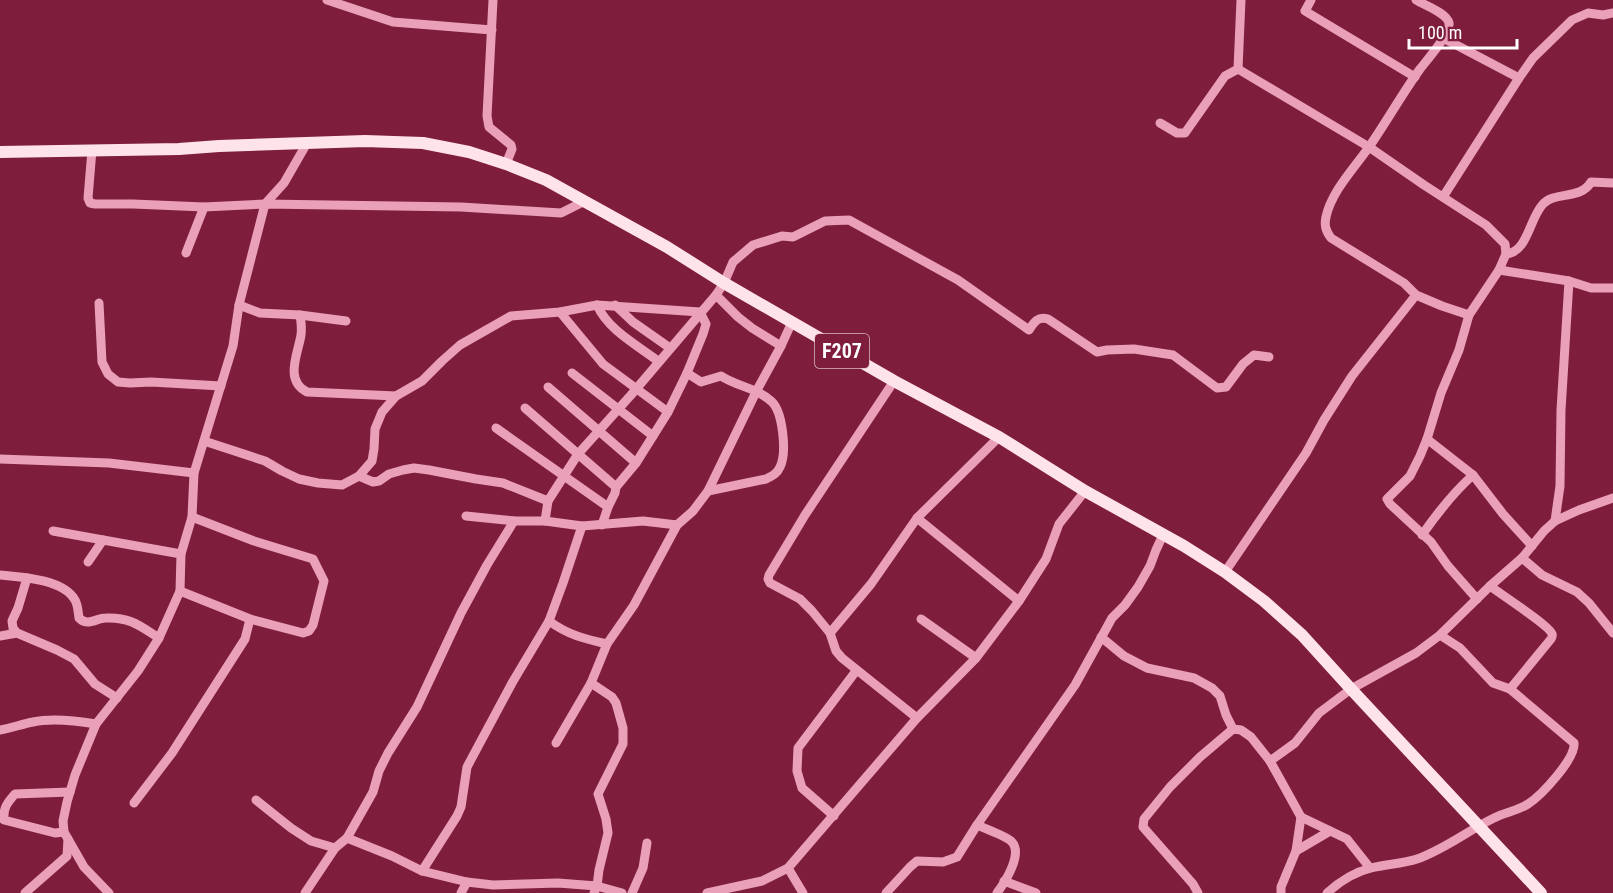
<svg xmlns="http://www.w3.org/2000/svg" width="1613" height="893" viewBox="0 0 1613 893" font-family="'Roboto Condensed',sans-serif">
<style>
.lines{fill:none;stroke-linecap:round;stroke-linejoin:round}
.minor{stroke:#e9a0b8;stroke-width:9}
.major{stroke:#fee3ea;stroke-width:12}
.labels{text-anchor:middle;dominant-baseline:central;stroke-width:6;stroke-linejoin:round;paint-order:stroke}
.shield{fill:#7f1d3c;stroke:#d9bbc4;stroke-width:1.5}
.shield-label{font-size:20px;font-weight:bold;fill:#fff}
</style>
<rect width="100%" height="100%" fill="#7f1d3c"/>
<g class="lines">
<g class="minor">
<path d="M327 0 393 22 492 30"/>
<path d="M493 0 487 116 489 127 511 145 512 149 506 164"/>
<path d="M1311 0 1305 11 1415 77"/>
<path d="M1416 0C1424 5 1447 13 1449 23 1451 33 1427 60 1420 69 1402 94 1387 121 1369 147 1355 167 1331 192 1326 217 1324 226 1326 231 1331 238L1404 283 1416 295 1442 306 1469 315"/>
<path d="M1443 38 1519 78"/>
<path d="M1238 69 1369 147 1424 185 1486 225 1505 244 1506 254 1499 270 1469 315 1459 350 1441 393 1427 439 1420 456 1410 476 1387 499 1390 504 1431 542 1448 566 1477 599"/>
<path d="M1238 69 1241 0"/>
<path d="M1160 123 1177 133H1185L1225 76 1238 69"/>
<path d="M92 150 88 198 90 203 95 204H133L204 207 265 204 461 207 561 213 585 201"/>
<path d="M1443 197 1519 78 1533 58 1572 20 1588 13 1603 15 1613 13"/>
<path d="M186 253 204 207"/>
<path d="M1506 254C1528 252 1529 219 1543 204 1555 191 1581 200 1591 182L1613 183"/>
<path d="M1499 270 1569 281 1591 288H1613"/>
<path d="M716 295 738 317 752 328 781 346"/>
<path d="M99 303 102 362 108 374 118 382 130 383 151 382 221 386"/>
<path d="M239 305 260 313 300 315 346 321"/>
<path d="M597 305C608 330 637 345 658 361"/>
<path d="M615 305 633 322 670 348"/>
<path d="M560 312 603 364 668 412"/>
<path d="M300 315C301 321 302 328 301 335 298 354 284 380 307 392L396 396"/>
<path d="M572 373 653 436"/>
<path d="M687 373 701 382 721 376C738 387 755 387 771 401 783 411 787 453 780 467 777 474 772 476 766 479L708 491"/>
<path d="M894 381 805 515 769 575 768 579 770 583 800 599 812 611 830 633 836 651 842 658 917 718"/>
<path d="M548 387 636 463"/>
<path d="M525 408 616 487"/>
<path d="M496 428 608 507"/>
<path d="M1427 439 1473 475 1503 514 1532 546"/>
<path d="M204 441 265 461 282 471 299 479 318 483 342 485 359 476 372 461 374 449 375 429 382 412 396 396 422 381 442 361 460 345 511 316 560 312 597 305 700 312 706 324 703 334 687 373 668 412 636 463 616 487 615 493 608 507 602 525"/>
<path d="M0 459 109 463 194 473"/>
<path d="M359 476 373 482 379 481 389 474 403 470 414 468 429 470 476 479 503 483 548 501"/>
<path d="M466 516 514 521H545L582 526 643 521 677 525"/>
<path d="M917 518 1019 601"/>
<path d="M545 521 548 501 578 454 631 395 716 295 724 283 733 262 753 245 782 236 793 237 825 221 849 220 958 280 1029 330C1034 322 1038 316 1048 319L1097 352 1107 350 1134 349 1173 355 1217 388 1226 387 1243 364 1254 355 1269 357"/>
<path d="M1555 521 1560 486 1561 410 1569 281"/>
<path d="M53 531 181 554"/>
<path d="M1422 535C1436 515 1455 491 1473 475"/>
<path d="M1522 558 1542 575 1577 592 1589 603 1613 633"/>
<path d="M88 562 103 540"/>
<path d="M1225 572 1306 453 1324 420 1352 376 1416 295"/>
<path d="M0 575C21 577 63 579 75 600 78 605 78 612 79 618 88 627 96 618 106 618 130 617 140 626 159 638"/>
<path d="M1490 586C1499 593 1550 626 1552 634 1553 635 1552 637 1551 639L1510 689"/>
<path d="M180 591 250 619 303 633 309 631 313 625 324 581 313 559 254 541 192 517"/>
<path d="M921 619 976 658"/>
<path d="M549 621C568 635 585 639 607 644"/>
<path d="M17 633 13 628 12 621 18 608 27 578"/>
<path d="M830 633 871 584 917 518 999 437"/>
<path d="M0 636 17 633 57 650 74 659 95 684 117 698"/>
<path d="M1101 637 1124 656 1147 668 1194 678 1212 688 1220 696 1226 715 1233 729 1241 730 1251 737 1270 761 1301 817 1347 839 1370 868"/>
<path d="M591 683 612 697 616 703 623 728V744L598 794 606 819 608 833 599 870 597 886 594 893"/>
<path d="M0 730C12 728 22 724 33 722 51 718 78 721 96 724"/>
<path d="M556 743 591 683 607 644 634 605 677 525 693 511 708 491 757 390 781 346 792 322"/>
<path d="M1270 761 1295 743 1319 713 1351 689 1416 653 1440 635 1490 586 1522 558 1544 531 1555 521 1579 510 1613 498"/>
<path d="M256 800 291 828 311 841 335 848"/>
<path d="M134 803 172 753 245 639 250 619"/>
<path d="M834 816 802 788 797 771 798 748 856 671"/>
<path d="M977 825C986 829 1004 835 1011 841 1024 853 1005 882 997 893"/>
<path d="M64 832 55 833 4 820C3 808 7 803 15 794L70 792"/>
<path d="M347 838 392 856 422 871 467 882 493 885 558 883 597 886 622 893"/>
<path d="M1296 851 1330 831"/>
<path d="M788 868 803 893"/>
<path d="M422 871 457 816 461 807 467 767 512 683 549 621 563 583 582 526"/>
<path d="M1004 881 1036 893"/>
<path d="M25 893 67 856 68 839"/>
<path d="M109 893 84 867 64 832 63 821 67 802 75 775 96 724 138 671 159 638 180 591 181 554 192 517 194 473 233 346 239 305 265 204 284 183 307 143"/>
<path d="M305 893 335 848 347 838 373 792 379 771 388 753 417 707 461 613 487 565 514 521"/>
<path d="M461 893 467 882"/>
<path d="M632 893 643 868 647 843"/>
<path d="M707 893 762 881 788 868 917 718 976 658 1019 601 1046 559 1059 524 1085 491"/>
<path d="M886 893 910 867 917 861 943 862 957 857 977 825 1075 685 1112 618 1125 605 1138 587 1150 566 1156 550 1163 535"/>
<path d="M1198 893 1193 884 1143 827 1144 819 1170 787 1200 757 1233 729"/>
<path d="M1281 893V887L1296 851 1301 817"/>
<path d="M1327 893C1339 882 1355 872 1371 868 1386 864 1402 864 1417 859 1445 849 1467 831 1494 818 1505 812 1518 811 1528 804 1542 795 1576 758 1574 743L1510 689 1493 683 1460 648 1440 635"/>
</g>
<path class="major" d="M0 152 179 149 219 146 365 141 423 143 469 152 506 164 546 180 667 247 724 283 894 381 999 437 1085 491 1184 546 1225 572 1264 601 1302 635 1351 689 1541 893"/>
</g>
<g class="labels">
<rect class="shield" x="815" y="334" width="54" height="34" rx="4.5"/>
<g class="shield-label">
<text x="842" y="351">F207</text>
</g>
</g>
<path d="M1409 39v9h108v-9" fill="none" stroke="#ffffff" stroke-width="3"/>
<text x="1418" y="39" font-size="18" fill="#ffffff" stroke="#7f1d3c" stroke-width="4.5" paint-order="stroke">100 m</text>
</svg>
